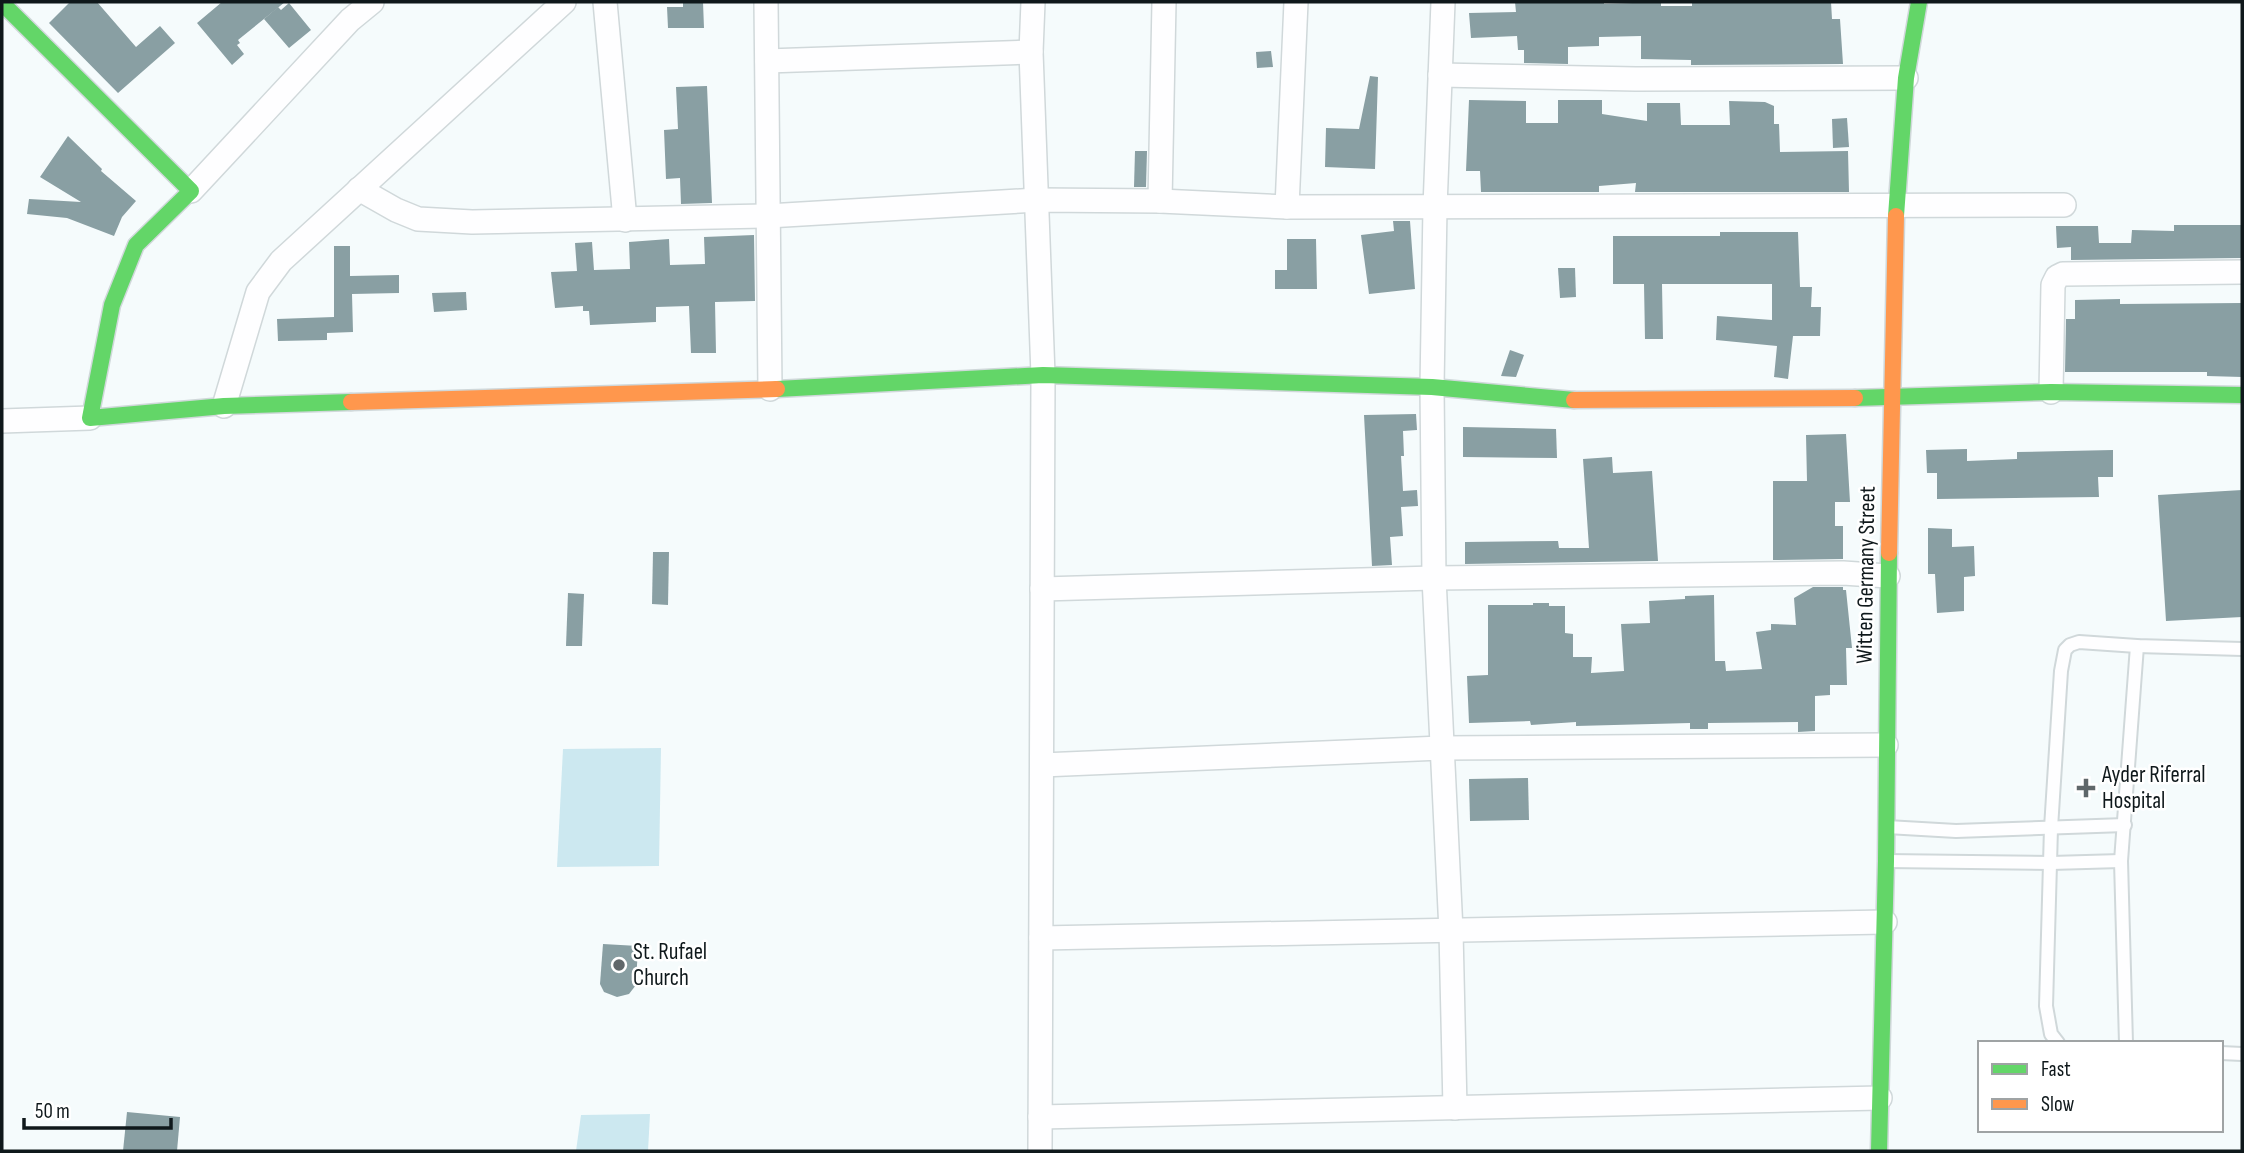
<svg xmlns="http://www.w3.org/2000/svg" width="2244" height="1153" viewBox="0 0 2244 1153" font-family="'Sofia Sans Condensed',sans-serif">
<style>
.green{fill:#cce8f0}
.building{fill:#899fa3}
.lines{fill:none;stroke-linecap:round;stroke-linejoin:round}
.lane-casing{stroke:#d0d8da;stroke-width:16}
.street-casing{stroke:#d0d8da;stroke-width:26}
.fast-casing{stroke:#d0d8da;stroke-width:19}
.slow-casing{stroke:#d0d8da;stroke-width:19}
.lane{stroke:#fefeff;stroke-width:12}
.street{stroke:#fefeff;stroke-width:23}
.fast{stroke:#63d668;stroke-width:16}
.slow{stroke:#ff974d;stroke-width:16}
.poi-dot{fill:#60676a;stroke:#fff;stroke-width:2.5}
.labels{text-anchor:middle;dominant-baseline:central;stroke-width:5;stroke-linejoin:round;paint-order:stroke}
.street-label{font-size:23px;fill:#0f181b;stroke:#fff}
.poi-label{font-size:23px;fill:#0f181b;stroke:#fff;text-anchor:start}
</style>
<rect width="100%" height="100%" fill="#f5fbfc"/>
<g class="green">
<path d="M661 748 659 866 557 867 563 749Z"/>
<path d="M650 1114 648 1151H576L581 1115Z"/>
</g>
<g class="building">
<path d="M70 2H97L136 47 160 26 175 43 118 93 49 23Z"/>
<path d="M222 2H285L238 40 240 43 237 45 244 54 232 65 197 23Z"/>
<path d="M683 2H703L704 28H668L667 7H683Z"/>
<path d="M1515 2H1604V4L1661 2V6H1692V2H1831L1832 19H1840L1843 64 1691 65V60L1641 59V36L1599 37V46L1568 47V64L1524 63V50H1518L1517 36 1471 38 1469 13 1516 12Z"/>
<path d="M289 3 311 30 289 48 264 19 278 7 281 10Z"/>
<path d="M1271 51 1273 67 1257 68 1256 52Z"/>
<path d="M1370 76 1378 77 1375 169 1325 167 1326 128 1359 129Z"/>
<path d="M707 86 712 203 681 204 680 178 666 179 664 130 678 129 676 87Z"/>
<path d="M1469 100 1526 101V123H1558V100H1602V114L1647 121V103H1680L1681 125H1730L1729 101 1765 102 1774 106V124H1779L1780 152 1848 151 1849 192H1635L1636 183 1599 186V192H1481L1480 171H1466Z"/>
<path d="M1847 118 1849 147 1833 148 1832 119Z"/>
<path d="M68 136 102 169 101 171 136 201 122 217 114 236 67 218 27 214 29 199 81 202 40 177Z"/>
<path d="M1135 151H1147L1146 187H1134Z"/>
<path d="M1393 221H1410L1415 289 1369 294 1361 235 1394 231Z"/>
<path d="M2174 225H2242V258L2071 260V247L2057 248 2056 226H2098L2099 243H2131L2132 230 2174 231Z"/>
<path d="M1720 232H1798L1800 287H1812L1811 307H1821L1820 336H1793L1788 379 1774 377 1777 346 1716 340 1717 316 1772 320V284H1662L1663 339H1645L1644 284H1613V236H1720Z"/>
<path d="M754 235 755 301 715 302 716 353H691L689 306 656 307V322L590 325 589 311H583V306L555 308 551 272 577 271 575 243 592 242 594 270 630 269 629 242 669 239 670 265 705 264 704 237Z"/>
<path d="M1287 239H1316L1317 289H1275V270H1287Z"/>
<path d="M334 246H350V276L399 275V293L352 294 353 332 327 333V340L278 341 277 319 334 317Z"/>
<path d="M1558 268H1575L1576 297 1560 298Z"/>
<path d="M466 292 467 310 434 312 432 293Z"/>
<path d="M2120 299V304L2242 303V377L2207 376V372H2065L2066 319H2075V300Z"/>
<path d="M1510 350 1524 355 1516 377 1501 376Z"/>
<path d="M1416 414 1417 430 1403 431 1404 456H1401L1403 491 1417 490 1418 506 1401 507 1403 536 1390 537 1392 565 1372 566 1364 415Z"/>
<path d="M1463 427 1556 429 1557 458 1463 457Z"/>
<path d="M1846 434 1850 502H1835V526H1843V559L1773 560V481H1807L1806 435Z"/>
<path d="M1967 449V461L2017 459V452L2113 450V477H2098L2099 497 1937 499V473H1927L1926 450Z"/>
<path d="M1612 457 1613 473 1652 471 1658 561 1465 564V542L1558 541 1559 548H1589L1583 459Z"/>
<path d="M2242 490V617L2166 621 2158 495Z"/>
<path d="M1928 528 1952 529V547L1974 546 1975 576 1964 577V611L1937 613 1935 574H1928Z"/>
<path d="M653 552H669L668 605 652 604Z"/>
<path d="M1813 587H1843V590H1846L1852 648H1846L1847 685H1830V695L1815 696V731L1798 732V722L1708 723V729H1690V723L1576 726V722L1531 725 1530 721 1469 723 1467 676 1488 675V605H1533V603H1549V606H1565V633L1573 634V657H1592L1591 673 1624 671 1621 624 1650 623 1649 601 1685 599V596L1714 595 1715 661H1725L1726 671 1762 669 1756 632 1771 630V624L1796 625 1794 598Z"/>
<path d="M568 593 584 594 582 646H566Z"/>
<path d="M1528 778 1529 820 1470 821 1469 779Z"/>
<path d="M603 944 638 946 636 985 629 994 617 997 604 992 600 984Z"/>
<path d="M127 1112 180 1117 177 1151H123Z"/>
</g>
<g class="lines">
<defs>
<g id="lane">
<path d="M1887 827 1956 831 2125 825"/>
<path d="M1886 861 2051 863 2121 861"/>
<path d="M2058 1043 2051 1034 2046 1006 2051 828 2061 671 2065 650 2070 645 2079 642 2137 646 2242 649"/>
<path d="M2126 1043 2121 861 2137 646"/>
<path d="M2221 1053 2242 1054"/>
</g>
<g id="street">
<path d="M605 2 625 220"/>
<path d="M766 2 770 389"/>
<path d="M1033 2 1031 52 1043 375 1040 1151"/>
<path d="M1443 2 1435 207 1432 387 1434 578 1451 931 1455 1108"/>
<path d="M767 61 1031 52"/>
<path d="M1440 75 1636 79 1906 78"/>
<path d="M359 189 396 210 418 219 472 222 768 216 1037 200 1160 201 1164 2"/>
<path d="M191 191 350 20 372 2"/>
<path d="M1160 201 1287 207 2064 205"/>
<path d="M1287 207 1296 2"/>
<path d="M2051 392 2053 285 2057 277 2063 274 2242 272"/>
<path d="M224 406 258 292 281 261 564 2"/>
<path d="M2 421 90 418"/>
<path d="M1042 589 1434 578 1843 573 1888 576"/>
<path d="M1042 765 1441 748 1886 745"/>
<path d="M1041 938 1885 922"/>
<path d="M1040 1117 1880 1098"/>
</g>
<g id="fast">
<path d="M2 3 191 191 136 245 112 305 90 418 224 406 351 402"/>
<path d="M1896 216 1906 78 1919 2"/>
<path d="M777 389 1043 375 1432 387 1574 400"/>
<path d="M1855 398 2051 392 2242 395"/>
<path d="M1879 1151 1886 861 1889 553"/>
</g>
<g id="slow">
<path d="M1574 400 1855 398"/>
<path d="M351 402 777 389"/>
<path d="M1889 553 1896 216"/>
</g>
</defs>
<use href="#lane" class="lane-casing"/>
<use href="#street" class="street-casing"/>
<use href="#fast" class="fast-casing"/>
<use href="#slow" class="slow-casing"/>
<use href="#lane" class="lane"/>
<use href="#street" class="street"/>
<use href="#fast" class="fast"/>
<use href="#slow" class="slow"/>
</g>
<g class="poi-dot">
<path d="M2082.5 777.5h7v7h7v7h-7v7h-7v-7h-7v-7h7z"/>
<circle cx="619" cy="965" r="7"/>
</g>
<g class="labels">
<g class="street-label">
<text transform="translate(1866 575) rotate(-89)">Witten Germany Street</text>
</g>
<g class="poi-label">
<text x="2102" y="775">Ayder Riferral<tspan x="2102" dy="26">Hospital</tspan></text>
<text x="633" y="952">St. Rufael<tspan x="633" dy="26">Church</tspan></text>
</g>
</g>
<rect width="2244" height="1153" fill="none" stroke="#0f181b" stroke-width="7"/>
<rect x="1978" y="1041" width="245" height="91" fill="#ffffff" stroke="#9fa3a4" stroke-width="2"/>
<rect x="1992" y="1064" width="35" height="10" fill="#63d668" stroke="#9fa3a4" stroke-width="2"/>
<text x="2041" y="1076" font-size="21" fill="#0f181b">Fast</text>
<rect x="1992" y="1099" width="35" height="10" fill="#ff974d" stroke="#9fa3a4" stroke-width="2"/>
<text x="2041" y="1111" font-size="21" fill="#0f181b">Slow</text>
<path d="M24 1118v10h147v-10" fill="none" stroke="#0f181b" stroke-width="3.5"/>
<text x="35" y="1118" font-size="21" fill="#0f181b" stroke="#ffffff" stroke-width="5" paint-order="stroke">50 m</text>
</svg>
